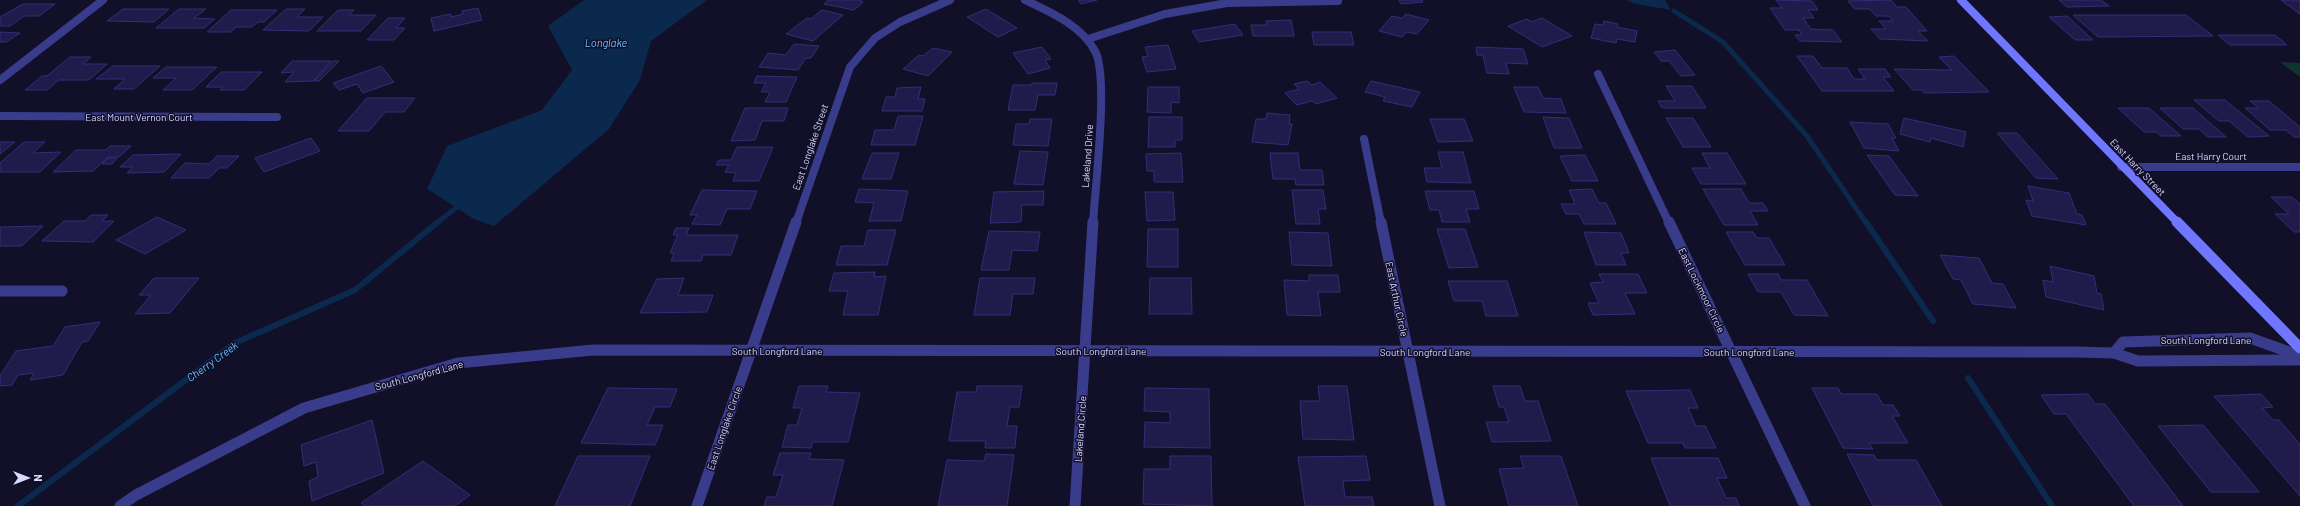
<svg xmlns="http://www.w3.org/2000/svg" width="2300" height="506" viewBox="0 0 2300 506" font-family="Barlow,sans-serif">
<style>
.green{fill:#123430}
.water{fill:#0b284d}
.lines{fill:none;stroke-linecap:round;stroke-linejoin:round}
.stream-far1{stroke:#0b284d;stroke-width:5}
.stream{stroke:#0b284d;stroke-width:6}
.building{fill:#211b4b;stroke:#362c78}
.minor-far1{stroke:#393c8a;stroke-width:8}
.minor{stroke:#393c8a;stroke-width:11}
.secondary-far1{stroke:#6f76ff;stroke-width:8}
.secondary{stroke:#6f76ff;stroke-width:11}
.labels{text-anchor:middle;dominant-baseline:central;stroke-width:3;stroke-linejoin:round;paint-order:stroke}
.street-label{font-size:10px;fill:#d9d8ff;stroke:#120f29}
.water-label{font-size:11px;font-style:italic;fill:#66c3ff;stroke:#120f29}
</style>
<rect width="100%" height="100%" fill="#120f29"/>
<path class="green" d="M2280 62 2300 63V77Z"/>
<g class="water">
<path d="M584 0H707L651 41 640 80 609 129 494 226 474 219 427 189 447 146 542 110 572 70 548 26Z"/>
<path d="M1626 0H1665L1671 10 1636 4Z"/>
</g>
<g class="lines">
<g class="stream-far1">
<path d="M1674 11 1723 42 1807 136 1866 223"/>
<path d="M437 223 457 207"/>
</g>
<g class="stream">
<path d="M1866 222 1933 321"/>
<path d="M1968 378 2052 506"/>
<path d="M18 506 235 343 355 290 438 222"/>
</g>
</g>
<g class="building">
<path d="M828 0H860L863 2 854 10 824 4Z"/>
<path d="M1078 0H1097L1081 4Z"/>
<path d="M1399 0H1422L1423 2 1401 4Z"/>
<path d="M1776 0 1812 1 1818 10H1808L1814 18H1803L1811 29 1833 30 1842 42 1800 41 1795 35H1802L1799 30H1785L1770 8H1782Z"/>
<path d="M1891 0 1897 7H1906L1927 31H1918L1928 41 1880 39 1871 29H1886L1879 21H1893L1889 16H1876L1870 9H1855L1848 1Z"/>
<path d="M2059 0H2101L2109 6 2067 7Z"/>
<path d="M2281 0H2300V14Z"/>
<path d="M23 4H55L39 16H24L10 26H0V17Z"/>
<path d="M478 8 482 20 434 31 431 18 451 14V17L463 14 462 11Z"/>
<path d="M123 9H169L154 22 107 21Z"/>
<path d="M179 9H206L194 18 215 19 204 28H156Z"/>
<path d="M286 9H305L297 17H323L309 31 263 30Z"/>
<path d="M986 9 1017 28 998 37 967 17Z"/>
<path d="M231 10H277L264 22H258L252 27H236L231 32H207Z"/>
<path d="M338 10H354L349 15H376L361 31H317Z"/>
<path d="M822 10 843 15 813 41 786 34 807 18 811 19Z"/>
<path d="M1406 14 1429 20 1417 34 1407 32 1402 37 1379 31 1392 16 1402 18Z"/>
<path d="M2073 15H2186L2213 36 2098 37Z"/>
<path d="M2067 16 2093 40H2075L2049 17Z"/>
<path d="M388 18H405L396 28H405L394 40H367Z"/>
<path d="M1542 18 1572 36 1542 47 1508 26 1527 19 1532 22Z"/>
<path d="M1291 20 1294 36H1253L1251 25H1267L1266 21Z"/>
<path d="M1604 21 1618 24 1617 27 1637 31 1635 42 1617 39 1616 43 1591 38 1595 24 1603 25Z"/>
<path d="M1235 24 1243 35 1199 42 1192 31Z"/>
<path d="M0 32 20 33 6 42H0Z"/>
<path d="M1312 32H1351L1354 45H1314Z"/>
<path d="M2218 35H2275L2287 45H2230Z"/>
<path d="M794 44 819 46 811 58H806L798 70 759 67 768 53 786 55Z"/>
<path d="M1168 45 1176 69 1147 72 1142 57 1148 56 1145 47Z"/>
<path d="M1042 47 1051 59 1045 60 1050 68 1028 74 1013 53Z"/>
<path d="M1476 47 1523 49 1528 64 1506 63 1509 74 1487 73 1483 55H1477Z"/>
<path d="M933 48 952 52 928 76 903 69 919 55 923 56Z"/>
<path d="M1675 50 1695 75 1681 76 1669 61H1661L1654 52Z"/>
<path d="M1797 56H1813L1822 68H1847L1854 79H1865L1858 69H1885L1891 77H1883L1894 91H1822Z"/>
<path d="M1954 56 1989 92 1924 93 1922 90H1913L1894 69 1952 70 1939 57Z"/>
<path d="M70 57H91L83 64H107L89 80H59L47 90H25L42 76H47Z"/>
<path d="M292 61H331L313 81 285 82 294 72 281 73Z"/>
<path d="M333 61H339L319 81H314Z"/>
<path d="M113 66H160L134 89H114L125 79H96Z"/>
<path d="M381 66 394 82 363 93 357 84 339 90 333 83Z"/>
<path d="M166 67H217L192 90H163L176 78H153Z"/>
<path d="M221 72H262L244 90H220L223 87H206Z"/>
<path d="M757 76 797 77 786 102H765L770 92H761L766 83H754Z"/>
<path d="M1307 81 1312 85 1320 82 1337 98 1316 104 1312 101 1297 105 1285 93 1299 89 1294 84Z"/>
<path d="M1371 81 1420 92 1412 107 1383 101 1385 97 1365 92Z"/>
<path d="M1032 83H1057L1055 95H1038L1035 110H1008L1013 85H1032Z"/>
<path d="M1666 86H1692L1706 108H1662L1658 101H1675Z"/>
<path d="M921 87 918 99H925L922 111H882L886 97H895L897 88Z"/>
<path d="M1148 87H1179V103L1171 102V113L1147 112Z"/>
<path d="M1514 87H1538L1543 98 1561 99 1566 113 1524 112Z"/>
<path d="M367 98H415L404 112H385L369 131H338Z"/>
<path d="M2194 100H2225L2269 136 2248 137 2229 121H2219Z"/>
<path d="M2250 101H2269L2300 127V137H2294L2286 130H2270L2245 108H2259Z"/>
<path d="M745 108H788L784 121H762L755 140 731 141Z"/>
<path d="M2118 108H2149L2181 136H2161L2156 132H2144Z"/>
<path d="M2160 108H2193L2226 137H2208L2199 129H2183Z"/>
<path d="M1267 113 1290 115 1289 124H1292L1288 145 1252 142 1256 119H1266Z"/>
<path d="M898 116H923L915 145H871L875 130H894Z"/>
<path d="M1149 117H1182V140H1175V147H1148Z"/>
<path d="M1543 117 1569 118 1582 148H1554Z"/>
<path d="M1666 118H1693L1711 147H1683Z"/>
<path d="M1904 118 1966 132 1963 147 1931 138 1930 142 1900 134Z"/>
<path d="M1030 119H1052L1048 146 1013 145 1016 124H1029Z"/>
<path d="M1430 119H1464L1473 141 1438 142Z"/>
<path d="M1850 122 1888 124 1896 138H1892L1899 151 1864 148Z"/>
<path d="M1997 133H2017L2058 179 2036 178Z"/>
<path d="M311 138 320 151 264 172 255 158Z"/>
<path d="M0 142H15L0 154Z"/>
<path d="M24 142H45L33 153 61 152 40 172H0V163Z"/>
<path d="M110 146H131L119 157H108L93 171 53 172 76 150H106Z"/>
<path d="M737 147H773L759 181H733L736 173 725 172 729 165H716L719 160H731Z"/>
<path d="M1020 151 1048 152 1043 185 1014 184Z"/>
<path d="M1438 152H1463L1471 183 1427 182 1424 168H1442Z"/>
<path d="M872 153H899L891 179H862Z"/>
<path d="M1181 153 1183 182H1154V171H1147L1146 154Z"/>
<path d="M1270 153H1298L1300 170H1322L1324 185H1296L1295 179H1273Z"/>
<path d="M1702 153H1727L1746 184H1701L1692 168H1710Z"/>
<path d="M181 154 164 172 127 173 133 167H120L133 155Z"/>
<path d="M1585 155 1598 181H1572L1560 156Z"/>
<path d="M1867 155 1889 156 1918 196 1895 195Z"/>
<path d="M217 156H239L227 168H219L209 178H171L185 163 209 164Z"/>
<path d="M108 158H117L112 164H102Z"/>
<path d="M2028 186 2069 193 2077 214 2082 215 2086 225 2032 216 2026 200 2033 201Z"/>
<path d="M859 189 908 191 901 221H869L874 203 855 202Z"/>
<path d="M1592 189 1599 203H1606L1616 224H1584L1579 214H1566L1561 204H1575L1569 190Z"/>
<path d="M1703 189H1741L1749 203H1763L1768 211H1750L1758 225H1724Z"/>
<path d="M702 190 757 191 750 209H727L720 225 692 224 697 215H690Z"/>
<path d="M1292 190H1323L1326 209H1318L1320 224H1296Z"/>
<path d="M1044 191 1043 205H1022L1021 222 990 223 994 192Z"/>
<path d="M1425 191H1474L1479 209H1466L1470 222H1442L1439 210H1430Z"/>
<path d="M1145 192H1173L1175 220 1147 221Z"/>
<path d="M2271 197H2292L2300 204V232H2294L2275 214H2289Z"/>
<path d="M91 215H108L102 221H114L93 242 42 241 64 221H85Z"/>
<path d="M157 217 186 230 145 254 116 240Z"/>
<path d="M43 226 22 246H0V227Z"/>
<path d="M676 228H689L686 235H738L731 255H703L701 261H671L674 253H670L678 235H673Z"/>
<path d="M1148 229H1178V267H1147Z"/>
<path d="M1437 229H1465L1478 267 1449 268Z"/>
<path d="M868 230H896L887 265H836L841 246H864Z"/>
<path d="M989 231 1040 232 1037 251 1012 250 1009 270H981Z"/>
<path d="M1289 232 1328 233 1332 266 1292 265Z"/>
<path d="M1584 232 1621 233 1629 253H1621L1626 265H1596Z"/>
<path d="M1726 232H1753L1757 238H1769L1785 265H1745Z"/>
<path d="M1940 255 1979 258 1992 283 2003 284 2016 308 1973 304 1961 280 1953 279Z"/>
<path d="M2050 266 2094 276 2097 293 2101 294 2104 310 2046 297 2043 280 2053 282Z"/>
<path d="M875 272 874 277 886 276 878 315H843L848 291H829L834 273Z"/>
<path d="M1599 274H1638L1647 293H1625L1635 314 1593 315 1588 303H1599L1590 283 1603 282Z"/>
<path d="M1748 274H1778L1781 280H1807L1828 316 1794 315 1781 292H1758Z"/>
<path d="M1309 275H1338L1340 292H1318L1321 316 1287 315 1284 280 1309 281Z"/>
<path d="M154 278H199L170 313 135 314 151 295H139Z"/>
<path d="M684 278 678 295H713L707 312 640 313 657 279Z"/>
<path d="M980 278H1035L1033 294H1013L1010 315H974Z"/>
<path d="M1150 278H1191L1192 314H1149Z"/>
<path d="M1448 281H1507L1518 316H1486L1482 301H1454Z"/>
<path d="M100 322 88 341 82 342 63 375 30 380 34 373 18 375 12 385 0 386V376L16 351 53 346 65 327Z"/>
<path d="M799 386H828L826 392 860 393 848 442H813L811 448 782 447 788 425H797L802 408H793Z"/>
<path d="M977 386H1022L1019 407H1010L1007 426H1017L1015 448H985L986 441H949L957 392H976Z"/>
<path d="M1318 386H1347L1354 440 1303 439 1300 401H1320Z"/>
<path d="M1493 386H1520L1525 401H1538L1551 441 1492 442 1486 422H1509L1504 407H1499Z"/>
<path d="M608 388 677 389 670 407H655L647 425H663L655 445 581 443Z"/>
<path d="M1145 388 1209 389 1210 448 1144 447 1145 422 1170 423V412L1144 411Z"/>
<path d="M1812 388H1838L1841 394H1877L1883 405H1893L1900 416H1892L1908 443H1869L1873 449 1843 448Z"/>
<path d="M1690 390 1698 408H1688L1696 426H1705L1716 448H1685L1683 443H1648L1626 391Z"/>
<path d="M2088 394 2095 404H2105L2183 506H2134L2066 414H2054L2041 395Z"/>
<path d="M2261 394 2273 407 2262 408 2273 420H2279L2300 444V496L2214 396Z"/>
<path d="M372 420 384 473 312 501 309 481 318 477 316 462 304 466 301 445Z"/>
<path d="M2203 425 2259 492H2211L2158 426Z"/>
<path d="M780 453H811L809 459 844 460 832 506H764L767 497H776L783 475H773Z"/>
<path d="M986 454 1014 455 1007 506H938L947 460 984 461Z"/>
<path d="M1847 454 1874 455 1877 460H1916L1942 506H1873Z"/>
<path d="M578 456H650L630 506H555Z"/>
<path d="M1170 456H1211L1212 506 1143 504 1144 469H1170Z"/>
<path d="M1366 456 1370 480 1343 481 1345 497H1372L1374 506H1305L1298 457Z"/>
<path d="M1520 456H1561L1578 506H1509L1499 469 1524 468Z"/>
<path d="M1651 458H1718L1727 478H1717L1726 498H1736L1739 506H1670Z"/>
<path d="M423 461 470 495 455 506H364L361 503Z"/>
</g>
<g class="lines">
<g class="minor-far1">
<path d="M1025 0C1050 12 1081 25 1095 51 1109 76 1095 189 1093 223"/>
<path d="M1088 39 1165 14 1227 3 1338 1"/>
<path d="M1598 74 1669 223"/>
<path d="M0 80 103 0"/>
<path d="M0 116 277 117"/>
<path d="M1364 139 1381 223"/>
<path d="M2121 167H2300"/>
<path d="M796 223 850 67 875 38 900 22 950 0"/>
</g>
<g class="minor">
<path d="M1381 222 1440 506"/>
<path d="M1669 222 1805 506"/>
<path d="M0 291H62"/>
<path d="M2114 353 2123 342 2250 338 2300 356"/>
<path d="M120 506 136 495 304 408 458 363 593 350 2076 352 2114 353 2138 361 2300 360"/>
<path d="M697 506 796 222"/>
<path d="M1075 506 1093 222"/>
</g>
<path class="secondary-far1" d="M1961 0 2178 223"/>
<path class="secondary" d="M2177 222 2300 348"/>
</g>
<g class="labels">
<g class="street-label">
<text x="139" y="117">East Mount Vernon Court</text>
<text transform="translate(810 147) rotate(-71)">East Longlake Street</text>
<text transform="translate(1087 156) rotate(-86)">Lakeland Drive</text>
<text x="2211" y="156">East Harry Court</text>
<text transform="translate(2138 167) rotate(46)">East Harry Street</text>
<text transform="translate(1702 290) rotate(64)">East Lockmoor Circle</text>
<text transform="translate(1397 299) rotate(78)">East Arthur Circle</text>
<text x="2206" y="340">South Longford Lane</text>
<text x="777" y="351">South Longford Lane</text>
<text x="1101" y="351">South Longford Lane</text>
<text x="1425" y="352">South Longford Lane</text>
<text x="1749" y="352">South Longford Lane</text>
<text transform="translate(419 375) rotate(-15)">South Longford Lane</text>
<text transform="translate(724 428) rotate(-71)">East Longlake Circle</text>
<text transform="translate(1080 429) rotate(-86)">Lakeland Circle</text>
</g>
<g class="water-label">
<text x="606" y="42">Longlake</text>
<text transform="translate(212 361) rotate(-36)">Cherry Creek</text>
</g>
</g>
<g transform="translate(28 478) rotate(90)" stroke="#120f29" stroke-width="3" paint-order="stroke">
<path d="M0-3L7 15L0 10L-7 15Z" fill="#d9d8ff"/>
<text y="-6" font-size="11" font-weight="bold" text-anchor="middle" fill="#d9d8ff">N</text>
</g>
</svg>
